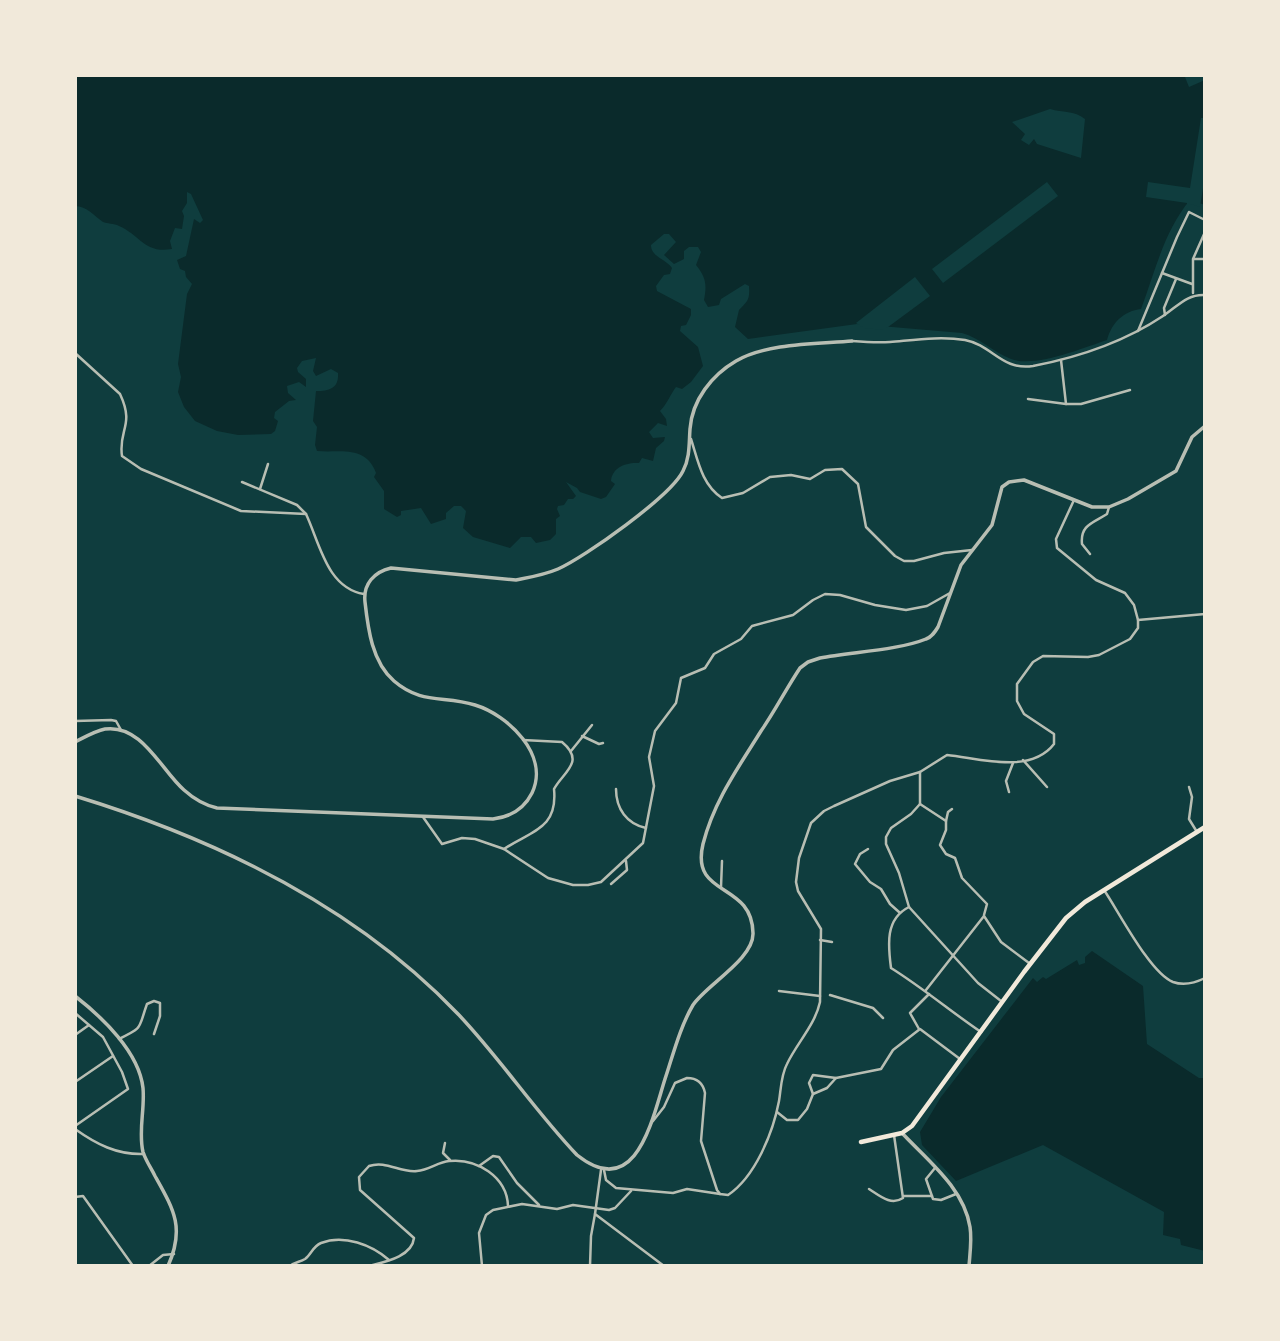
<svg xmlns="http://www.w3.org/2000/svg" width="1280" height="1341" viewBox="0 0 1280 1341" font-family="'Space Grotesk',sans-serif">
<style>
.water{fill:#0a2a2b;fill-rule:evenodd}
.pier{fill:#0f3d3e}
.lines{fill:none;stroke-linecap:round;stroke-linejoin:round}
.minor{stroke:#b8beb3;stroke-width:2.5}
.tertiary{stroke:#b8beb3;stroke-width:3.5}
.primary{stroke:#f1e9da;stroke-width:4.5}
</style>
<rect width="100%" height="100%" fill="#0f3d3e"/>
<g class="water">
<path d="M75 75H1188L1185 77 1189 87 1205 80V205L1190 200C1164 231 1155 272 1141 309 1124 311 1112 322 1107 340 1083 348 1035 368 1011 359 993 352 980 338 962 333L857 324 748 339 735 327 739 310C747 301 750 301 749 286L745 284 721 299 719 305 708 307 704 300C707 285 706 277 696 265L701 252 698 247H689L684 251V259L674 264 664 255 676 242 669 234H664L651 245C651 257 666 259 672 268L670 274 664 275 656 286 657 291 691 309V315L686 325 681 326 680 331 698 347 703 366 691 382 682 389 676 387C670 395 667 404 660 411L666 419 667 426 658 423 649 432 653 438 665 437 664 441 656 448 653 461 642 458 639 463C625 462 612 468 611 481L615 484 606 497 601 499 580 492 577 488 566 482 576 496 573 499H568L564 505 558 506 557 509 560 516 556 519V534L550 540 536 543 531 537H521L510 548 473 537 463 528 466 511 461 506H454L446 513V519L431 524 421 508 401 511V515L397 517 384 509V491L374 477 376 473C366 445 340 453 317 451L315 445 317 427 313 421 316 391C330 391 339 388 338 373L331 369 316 376 313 371 316 358 302 361 297 368 298 372 306 379V387L299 382 287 386 288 393 296 400 289 401 275 412 274 418 278 421 275 431 271 434 238 435 217 431 195 421 184 407 178 392 181 377 178 364 187 294 192 284 186 277 185 271 180 269 177 260 186 256 194 219 200 223 203 220 191 194 187 192V203L182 211 184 216 182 229 175 228 170 241 172 249C145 254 140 235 119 226 114 223 107 224 103 222 94 216 87 206 75 206ZM1050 109C1063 113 1074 110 1085 119L1081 158 1037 144 1034 139 1029 145 1021 140 1025 134 1012 122Z"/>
<path d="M1092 951 1143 986 1147 1044 1199 1078H1205V1251L1181 1245 1180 1239 1163 1235 1164 1212 1043 1145 956 1181 922 1145 920 1132 941 1097 1033 978 1037 982 1043 977 1046 979 1077 960 1079 965 1085 963V957Z"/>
</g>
<g class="pier">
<path d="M1201 118H1205V176L1200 207 1191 204 1187 209V203L1146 197 1148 182 1190 188Z"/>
<path d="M1047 182 1058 196 943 283 932 269Z"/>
<path d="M915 277 930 296 884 330 864 328 856 323Z"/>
</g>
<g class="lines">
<g class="minor">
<path d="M1194 259H1205"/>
<path d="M1162 273 1192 284"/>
<path d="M1193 293V259L1205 232"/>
<path d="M1165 315 1164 308 1176 279"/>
<path d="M1138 331 1177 237 1189 212 1205 220"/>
<path d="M852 341C864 342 877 343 890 342 914 340 940 336 965 340 992 345 1002 371 1033 366 1080 357 1124 342 1163 316 1178 306 1187 294 1205 295"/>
<path d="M75 353 120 394C135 426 118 429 122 456L141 469 241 511 306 514C320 544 327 588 364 594"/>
<path d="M1061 360 1066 404H1081L1130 390"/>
<path d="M1028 399 1066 404"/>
<path d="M691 439C698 461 702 485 722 498L743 493 770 477 791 475 810 479 825 470 842 469 858 484 866 527 895 556 904 561H914L944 553 972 550"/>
<path d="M242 482 297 505 306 514"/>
<path d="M260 489 268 464"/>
<path d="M1090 554 1082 544C1080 525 1093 523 1107 514L1109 507"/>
<path d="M1138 620 1205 614"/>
<path d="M75 721 111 720 116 721 121 730"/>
<path d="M582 736 599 744 603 743"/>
<path d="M571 751 592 725"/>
<path d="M1023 760 1047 787"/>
<path d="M920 772V804L911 814 891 828 886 837V844L899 873 909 907 978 983 1001 1001"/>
<path d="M1189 787 1192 797 1189 819 1197 832"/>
<path d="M616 789C616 809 627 824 646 828"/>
<path d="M1009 792 1006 781 1013 763"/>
<path d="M920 804 946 821V830L940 845 946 854 955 858 962 878 987 904 984 915"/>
<path d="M423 817 442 844 462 838 475 839 504 849 548 878 573 885H588L601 882 643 843 654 786 649 757 655 731 676 703 681 678 705 668 714 654 741 639 752 626 793 615 813 600 825 594 840 595 875 605 906 610 927 606 950 593"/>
<path d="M946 821 948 812 952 809"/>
<path d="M504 849C531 831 558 829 554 789 563 772 586 762 562 742L523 740"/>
<path d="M868 849 860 854 855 864 870 882 881 889 890 904 899 912"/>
<path d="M611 884 627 870 626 861"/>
<path d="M721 887 722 861"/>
<path d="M1104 890C1119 912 1150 973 1173 982 1184 986 1195 983 1205 978"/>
<path d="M909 907C885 919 888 945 891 968 923 988 950 1011 981 1032"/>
<path d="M820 940 832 942"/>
<path d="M926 990 984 916 1001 942 1029 963"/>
<path d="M779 991 820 996"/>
<path d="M830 995 873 1008 883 1018"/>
<path d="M75 1013 103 1037 122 1072 128 1089 75 1126"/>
<path d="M919 1029 910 1013 929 994"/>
<path d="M75 1035 89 1025"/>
<path d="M119 1039C144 1027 138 1029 147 1004L154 1001 160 1003V1016L154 1034"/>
<path d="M75 1082 113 1056"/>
<path d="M813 1094 809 1083 813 1075 836 1078"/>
<path d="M777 1112 787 1120H798L807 1109 813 1094 827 1088 836 1078 881 1069 893 1050 920 1029 960 1059"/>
<path d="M653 1121 664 1107 675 1083 687 1078C697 1078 703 1083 705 1093L701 1141 717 1190 720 1194 728 1195C755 1177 773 1133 779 1101 781 1089 781 1075 787 1064 797 1043 815 1025 820 1002L821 929 798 891 796 882 799 858 811 823 824 811 834 806 890 781 920 772 947 755C979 758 1030 775 1054 744V734L1024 714 1017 701V684L1033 662 1043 656 1088 657 1099 655 1130 639 1138 628V620L1134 605 1125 593 1096 580 1057 548 1056 539 1074 500"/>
<path d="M75 1129C96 1144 117 1155 144 1154"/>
<path d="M445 1143 443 1153 450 1160"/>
<path d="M479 1166 493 1156 499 1157 517 1183 539 1205"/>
<path d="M935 1168 926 1179 933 1199 941 1200 956 1194"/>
<path d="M601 1170 595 1214 664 1266"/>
<path d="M604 1170 606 1180 616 1188 673 1193 687 1189 720 1194"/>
<path d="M869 1189C880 1196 891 1206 903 1198L894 1135"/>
<path d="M904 1196H932"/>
<path d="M75 1197 83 1196 133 1266"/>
<path d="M149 1266 163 1255 174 1254"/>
<path d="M290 1266C295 1262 300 1262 305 1259 311 1255 313 1246 321 1243 344 1234 372 1245 389 1260"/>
<path d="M369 1266C384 1262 412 1257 414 1238L360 1190 359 1177 369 1166C386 1160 400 1173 417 1171 429 1170 438 1162 449 1161 477 1158 507 1177 508 1206"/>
<path d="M482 1266 479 1233 486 1215 493 1210 522 1204 557 1209 573 1205 609 1210 615 1208 631 1191"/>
<path d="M590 1266 591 1236 595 1214"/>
</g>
<g class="tertiary">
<path d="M75 742C85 737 95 731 105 729 142 724 161 770 184 790 194 799 204 805 217 808L493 819C510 817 524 809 532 793 550 755 508 715 475 705 444 695 422 705 394 681 372 662 368 629 365 602 363 584 374 572 391 568L516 580C531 577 544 575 558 569 585 557 671 496 683 471 690 458 689 443 690 429 692 400 712 375 736 361 766 343 818 344 852 341"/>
<path d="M75 796C216 839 355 906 458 1014 500 1058 535 1111 577 1155 636 1202 652 1120 665 1079 673 1055 680 1027 693 1005 706 985 754 959 753 933 752 881 690 898 703 844 714 801 738 768 761 731 775 711 786 689 800 668L808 662 820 658C851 652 899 650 926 639 932 637 935 632 938 627L961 565 992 525 1002 487 1009 482 1024 480 1092 507H1109L1128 499 1176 471 1192 437 1205 426"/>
<path d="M75 996C102 1017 139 1052 143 1088 145 1110 138 1131 143 1152 146 1161 151 1168 155 1176 174 1210 185 1228 168 1266"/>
<path d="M902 1133C927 1160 964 1188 970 1227 972 1239 970 1253 969 1266"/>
</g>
<path class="primary" d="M861 1142 902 1133 912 1126 1024 972 1066 918 1085 902 1205 827"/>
</g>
<rect width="1280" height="1341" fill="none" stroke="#f1e9da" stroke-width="154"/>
</svg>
